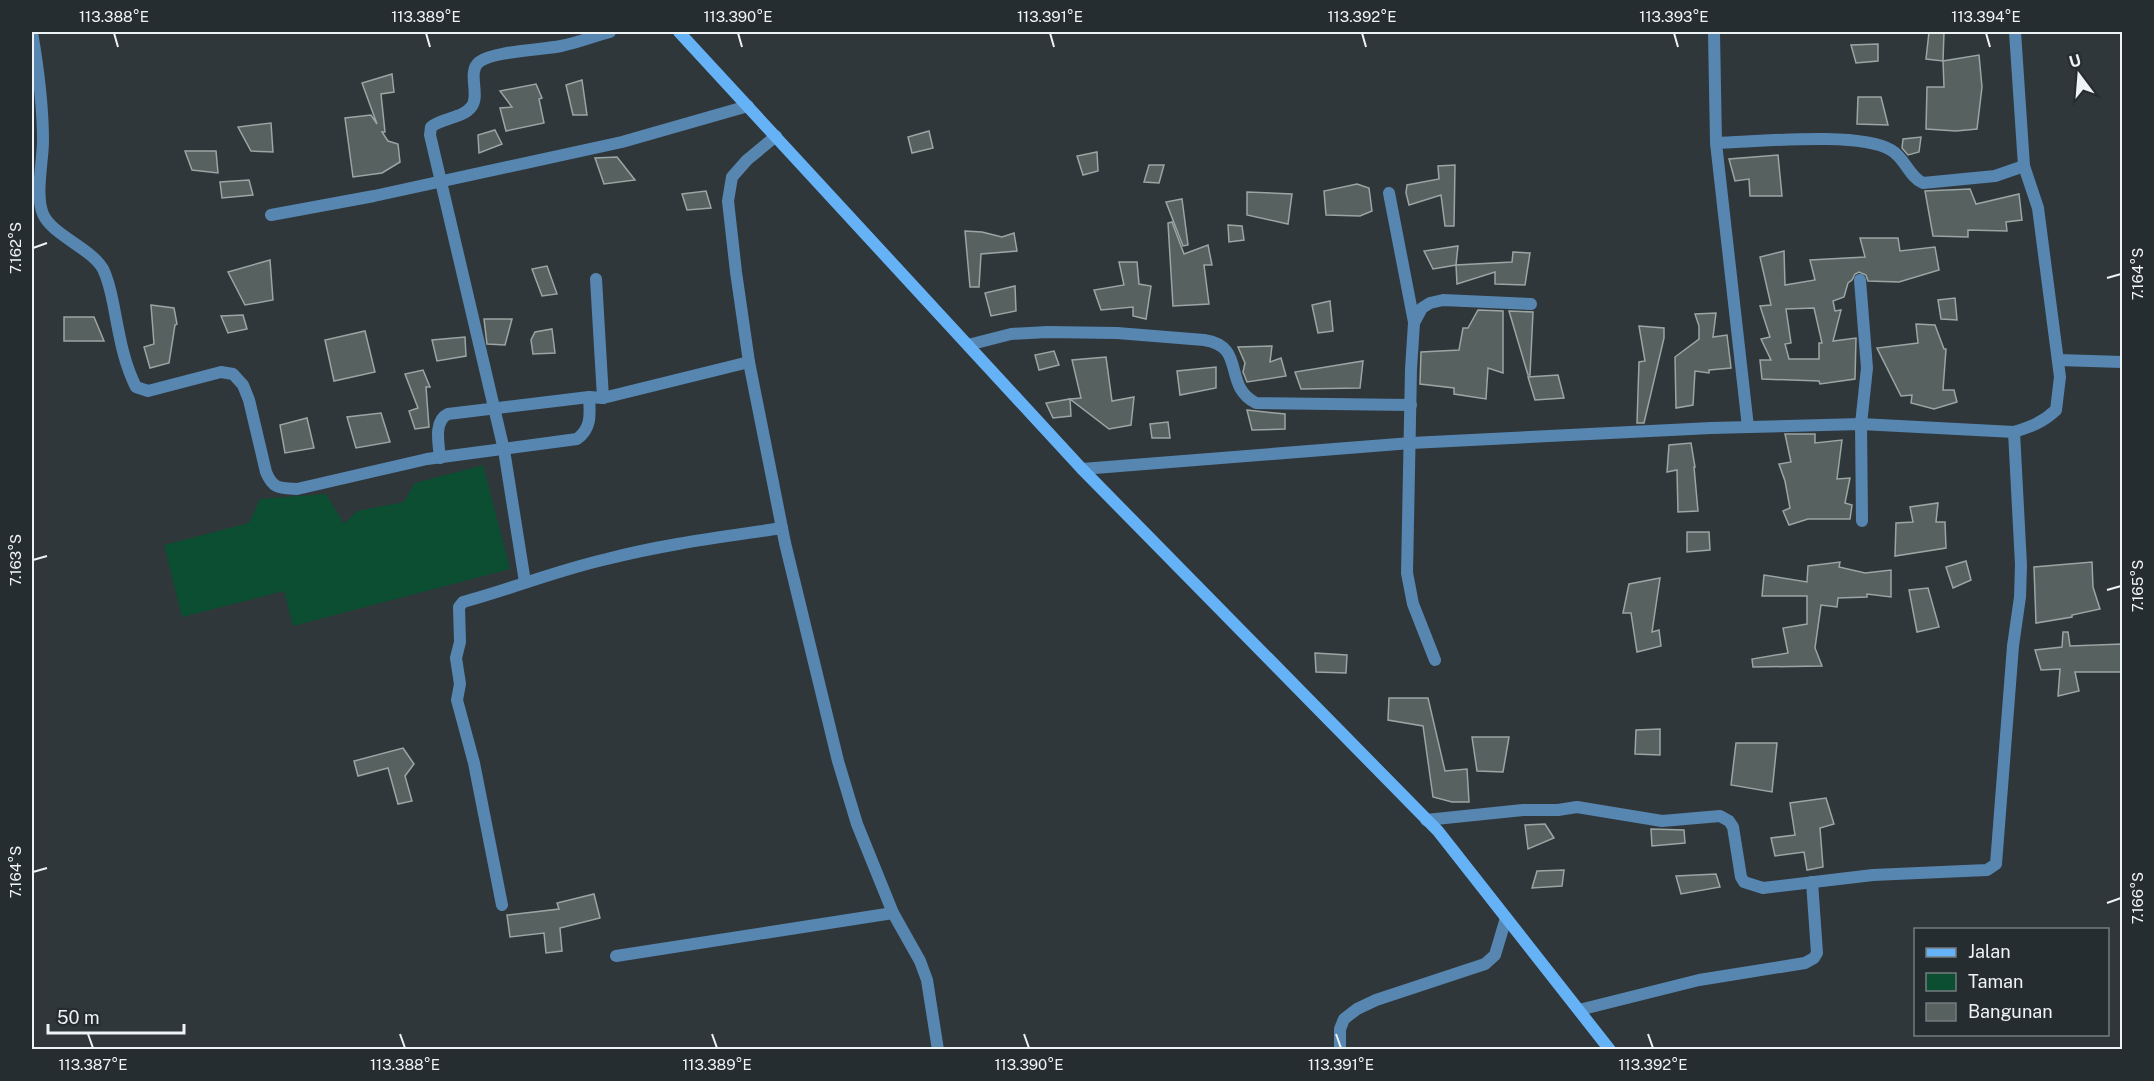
<svg xmlns="http://www.w3.org/2000/svg" width="2154" height="1081" viewBox="0 0 2154 1081" font-family="'Public Sans',sans-serif">
<style>
.green{fill:#0b4e31}
.building{fill:#576160;stroke:#9aa5a4;stroke-width:1.5;fill-rule:evenodd}
.lines{fill:none;stroke-linecap:round;stroke-linejoin:round}
.minor{stroke:#5786b1;stroke-width:12}
.secondary{stroke:#66b2f7;stroke-width:12}
.ticks{fill:none;stroke:#eef3f5;stroke-width:2}
.neatline{fill:none;stroke:#eef3f5;stroke-width:2}
.ticks-label{font-size:15px;text-anchor:middle;fill:#eef3f5}
</style>
<rect width="100%" height="100%" fill="#2f373a"/>
<path class="green" d="M483 465 510 569 293 626 284 591 182 617 164 545 249 523 260 499 326 494 344 524 357 511 404 502 415 483Z"/>
<g class="building">
<path d="M1929 32H1944L1943 61 1926 59Z"/>
<path d="M1878 44V61L1856 63 1851 45Z"/>
<path d="M1979 55 1982 87 1977 129 1956 131 1926 129 1927 87H1944L1943 61Z"/>
<path d="M392 74 394 92 381 94 385 132H382L388 141 398 144 400 162 382 173 353 177 345 118 371 115 377 124 362 83Z"/>
<path d="M582 80 587 115H573L566 85Z"/>
<path d="M536 84 542 98 539 99 544 123 506 131 500 108 512 107 500 91Z"/>
<path d="M1858 97H1881L1888 125 1857 124Z"/>
<path d="M271 123 273 152 251 151 238 127Z"/>
<path d="M495 130 502 144 479 153 478 135Z"/>
<path d="M929 131 933 148 912 153 908 137Z"/>
<path d="M1921 137 1919 152 1908 155 1902 148 1903 139Z"/>
<path d="M185 151H216L218 173 192 170Z"/>
<path d="M1097 152 1098 171 1083 175 1077 156Z"/>
<path d="M1778 155 1782 196H1750L1749 179 1735 181 1729 159Z"/>
<path d="M617 157 635 180 604 184 595 158Z"/>
<path d="M1149 165H1164L1159 183 1144 182Z"/>
<path d="M1455 165 1454 226H1445L1441 195 1409 205 1406 193 1407 185 1439 179 1438 166Z"/>
<path d="M249 180 253 195 222 198 220 182Z"/>
<path d="M1357 184 1369 188 1372 211 1360 216 1326 215 1324 191Z"/>
<path d="M1970 189 1976 204 2019 194 2022 220 2006 222 2007 231 1968 230V237L1933 236 1925 191Z"/>
<path d="M706 191 711 208 687 210 682 194Z"/>
<path d="M1247 192 1292 194 1288 224 1247 215Z"/>
<path d="M1182 199 1188 245 1183 246 1166 202Z"/>
<path d="M1172 222 1184 254 1208 245 1212 265H1204L1209 304 1173 306 1168 223Z"/>
<path d="M1228 225 1242 226 1244 240 1229 242Z"/>
<path d="M965 231 982 232 1002 237 1014 233 1017 251 981 254 979 287H970Z"/>
<path d="M1860 238H1898L1900 251 1935 247 1939 270 1899 282 1868 281 1866 275 1859 272 1855 274 1852 280 1848 283 1844 297 1833 301 1835 311 1841 310 1833 341 1856 338 1855 379 1820 384 1819 381 1762 379 1760 360H1771L1761 339 1770 337 1760 306 1771 305 1760 257 1784 251 1785 285 1815 280 1810 260 1865 257ZM1814 308 1822 343H1819V359H1789L1785 344 1791 343 1786 309Z"/>
<path d="M1458 246 1456 265 1433 269 1424 251Z"/>
<path d="M1513 252 1530 253 1525 285 1495 284V272L1457 284 1456 265 1512 262Z"/>
<path d="M270 260 273 300 245 305 228 272Z"/>
<path d="M1119 262H1137L1139 284 1151 286 1146 319 1133 316V307L1101 310 1094 290 1124 285Z"/>
<path d="M547 266 557 294 542 296 532 269Z"/>
<path d="M1015 286 1016 311 991 316 985 293Z"/>
<path d="M1955 298 1957 320 1941 319 1938 300Z"/>
<path d="M1330 301 1333 331 1318 333 1312 305Z"/>
<path d="M151 305 174 308 177 324 175 325 169 363 150 368 144 347 154 344Z"/>
<path d="M1478 310 1503 311V373L1488 368 1486 399 1454 394V388L1420 384 1421 352 1459 350 1463 328H1468Z"/>
<path d="M1509 311 1533 312 1530 375H1528Z"/>
<path d="M1716 313 1713 337 1727 335 1731 368 1709 370V373L1695 371 1693 405 1676 408 1675 357 1699 339V326L1695 314Z"/>
<path d="M243 315 247 329 228 333 221 316Z"/>
<path d="M64 317H94L104 341H64Z"/>
<path d="M484 319H512L505 345 487 344Z"/>
<path d="M1916 324 1935 325 1944 349H1946L1943 390H1954L1957 402 1934 409 1911 403 1912 395 1901 396 1877 348 1918 343Z"/>
<path d="M1639 326 1664 328V338L1644 423H1637L1639 362 1645 361Z"/>
<path d="M552 329 555 353 533 354 531 340 535 332Z"/>
<path d="M365 331 375 372 334 381 325 340Z"/>
<path d="M465 337 466 356 437 361 432 340Z"/>
<path d="M1272 346 1270 362 1281 358 1286 376 1247 382 1243 372 1245 363 1238 347Z"/>
<path d="M1054 351 1059 365 1039 370 1035 355Z"/>
<path d="M1106 357 1112 401 1134 397 1131 425 1109 429 1070 399 1081 398 1072 360Z"/>
<path d="M1363 361 1360 388 1301 389 1295 372Z"/>
<path d="M1216 367V388L1180 395 1177 371Z"/>
<path d="M423 370 430 387H426L429 427 415 429 409 411 418 408 405 374Z"/>
<path d="M1558 375 1564 398 1535 400 1528 377Z"/>
<path d="M1070 399 1071 416 1053 418 1046 403Z"/>
<path d="M1247 410 1285 414V429L1252 430Z"/>
<path d="M381 413 390 442 356 448 347 417Z"/>
<path d="M307 418 314 448 285 453 280 425Z"/>
<path d="M1168 422 1170 438H1152L1150 424Z"/>
<path d="M1785 434H1815V443L1842 440 1837 479 1850 478 1845 503 1852 505 1850 519H1808L1789 525 1783 511 1790 508 1785 481 1779 464 1791 462Z"/>
<path d="M1691 443 1695 467H1694L1698 511 1678 512 1677 470 1667 472 1669 445Z"/>
<path d="M1938 503 1936 522H1945L1946 548 1895 556 1896 523 1913 522 1910 507Z"/>
<path d="M1687 532H1709L1710 550 1687 552Z"/>
<path d="M1966 561 1971 580 1953 588 1946 567Z"/>
<path d="M1840 562 1839 567 1865 573 1891 570V597L1867 594V597L1838 598 1837 607 1821 605 1815 648 1822 666 1753 667 1752 659 1788 653 1783 628 1807 624V596H1762L1764 575 1807 582 1808 566Z"/>
<path d="M2092 562 2093 587 2100 609 2072 615V617L2036 623 2034 567Z"/>
<path d="M1660 578 1652 632 1659 630 1661 646 1637 652 1631 613H1623L1629 584Z"/>
<path d="M1928 588 1939 627 1917 632 1909 590Z"/>
<path d="M2063 632H2068L2070 646 2122 644V672H2075L2079 691 2058 696 2060 669 2041 670 2035 650 2062 647Z"/>
<path d="M1315 653 1347 655 1346 673 1316 672Z"/>
<path d="M1389 698H1428L1445 771 1467 769 1469 802H1452L1433 797 1423 726 1388 720Z"/>
<path d="M1660 729V755L1635 754 1636 730Z"/>
<path d="M1472 737H1509L1503 772 1477 771Z"/>
<path d="M1736 743H1777L1772 792 1731 785Z"/>
<path d="M403 748 414 764 405 776 412 801 398 804 388 768 358 776 354 761Z"/>
<path d="M1826 798 1834 824 1820 828 1823 867 1807 870 1804 852 1775 856 1771 838 1795 835 1790 803Z"/>
<path d="M1545 824 1554 838 1528 849 1525 825Z"/>
<path d="M1651 829 1684 830 1685 843 1652 846Z"/>
<path d="M1564 870 1562 886 1532 888 1537 871Z"/>
<path d="M1716 874 1720 887 1681 894 1676 876Z"/>
<path d="M594 894 600 918 560 928 562 951 546 953 544 933 510 937 507 915 559 909 557 903Z"/>
</g>
<g class="lines">
<g class="minor">
<path d="M32 32C38 67 43 105 43 141 43 161 35 195 43 214 52 235 91 248 103 269 110 283 112 298 115 313 120 339 124 363 136 387L148 391 221 372 233 374 243 385 249 400 266 472C273 489 279 488 297 489L427 459 577 439C592 428 590 414 589 397L603 398 749 362"/>
<path d="M1714 32 1716 143 1748 427"/>
<path d="M776 136 747 160 732 177 728 201 736 272 749 362 785 543 838 761 857 824 893 913 920 961 927 980 938 1050"/>
<path d="M1716 143C1756 142 1859 131 1891 150 1905 158 1909 177 1923 183L1995 176 2024 166"/>
<path d="M1389 193 1414 322"/>
<path d="M271 215 374 196 622 142 748 106"/>
<path d="M596 279 603 398"/>
<path d="M1860 280 1867 368 1861 424 1862 521"/>
<path d="M968 345 1011 334 1047 332 1117 333 1204 340C1247 346 1222 386 1256 403L1411 405"/>
<path d="M2058 360 2122 362"/>
<path d="M440 458C439 445 433 421 448 414L589 397"/>
<path d="M1082 469 1411 443 1711 428 1861 424 2014 432C2031 427 2043 422 2056 410L2060 377 2038 208 2024 166 2015 32"/>
<path d="M525 582 504 450 430 135 431 127C443 117 463 119 472 106 480 94 467 72 479 62 494 51 541 50 561 46 577 43 594 36 610 32"/>
<path d="M1435 660 1413 604 1407 573 1411 369 1414 323 1422 308 1430 303 1443 300 1531 304"/>
<path d="M1426 820 1523 810H1558L1577 807 1662 821 1720 816 1729 821 1733 827 1741 877 1744 882 1763 888 1873 875 1987 870 1996 864 2013 646 2020 597 2021 565 2014 432"/>
<path d="M502 905 474 763 457 700 460 684 456 658 460 642 459 607 463 602C511 589 558 570 607 559 665 544 723 537 782 528"/>
<path d="M616 956 893 913"/>
<path d="M1579 1010 1699 980 1805 963 1814 958 1817 953 1812 882"/>
<path d="M1340 1050V1029L1344 1019 1357 1009 1376 1000 1485 964 1495 955 1506 918"/>
</g>
<path class="secondary" d="M679 32 1082 469 1438 831 1610 1050"/>
</g>
<path class="ticks" d="M114 33 118 47M426 33 430 47M738 33 742 47M1050 33 1054 47M1362 33 1366 47M1674 33 1678 47M1986 33 1990 47M33 248 47 243M2107 278 2121 274M33 560 47 556M2107 590 2121 586M33 872 47 868M2107 903 2121 898M88 1034 93 1048M400 1034 405 1048M712 1034 717 1048M1024 1034 1029 1048M1336 1034 1341 1048M1648 1034 1653 1048"/>
<rect width="2154" height="1081" fill="none" stroke="#252d30" stroke-width="66"/>
<rect x="1914" y="928" width="195" height="108" fill="#252d30" stroke="#757c7f" stroke-width="1.5"/>
<rect x="1926" y="948" width="30" height="9" fill="#66b2f7" stroke="#757c7f" stroke-width="1.5"/>
<text x="1968" y="958" font-size="18" fill="#eef3f5">Jalan</text>
<rect x="1926" y="973" width="30" height="18" fill="#0b4e31" stroke="#757c7f" stroke-width="1.5"/>
<text x="1968" y="988" font-size="18" fill="#eef3f5">Taman</text>
<rect x="1926" y="1003" width="30" height="18" fill="#576160" stroke="#757c7f" stroke-width="1.5"/>
<text x="1968" y="1018" font-size="18" fill="#eef3f5">Bangunan</text>
<g transform="translate(2079 75) rotate(344)" stroke="#252d30" stroke-width="4.5" paint-order="stroke">
<path d="M0-4.5L10 22L0 15L-10 22Z" fill="#eef3f5"/>
<text y="-9" font-size="16" font-weight="bold" text-anchor="middle" fill="#eef3f5">U</text>
</g>
<path d="M48 1024v9h136v-9" fill="none" stroke="#eef3f5" stroke-width="3"/>
<text x="57" y="1024" font-size="18" fill="#eef3f5" stroke="#252d30" stroke-width="4.5" paint-order="stroke">50 m</text>
<rect x="33" y="33" width="2088" height="1015" class="neatline"/>
<g class="ticks-label">
<text x="114" y="22">113.388°E</text>
<text x="426" y="22">113.389°E</text>
<text x="738" y="22">113.390°E</text>
<text x="1050" y="22">113.391°E</text>
<text x="1362" y="22">113.392°E</text>
<text x="1674" y="22">113.393°E</text>
<text x="1986" y="22">113.394°E</text>
<text transform="translate(16 248) rotate(-90)" y="5">7.162°S</text>
<text transform="translate(2138 274) rotate(-90)" y="5">7.164°S</text>
<text transform="translate(16 560) rotate(-90)" y="5">7.163°S</text>
<text transform="translate(2138 586) rotate(-90)" y="5">7.165°S</text>
<text transform="translate(16 872) rotate(-90)" y="5">7.164°S</text>
<text transform="translate(2138 898) rotate(-90)" y="5">7.166°S</text>
<text x="93" y="1070">113.387°E</text>
<text x="405" y="1070">113.388°E</text>
<text x="717" y="1070">113.389°E</text>
<text x="1029" y="1070">113.390°E</text>
<text x="1341" y="1070">113.391°E</text>
<text x="1653" y="1070">113.392°E</text>
</g>
</svg>
